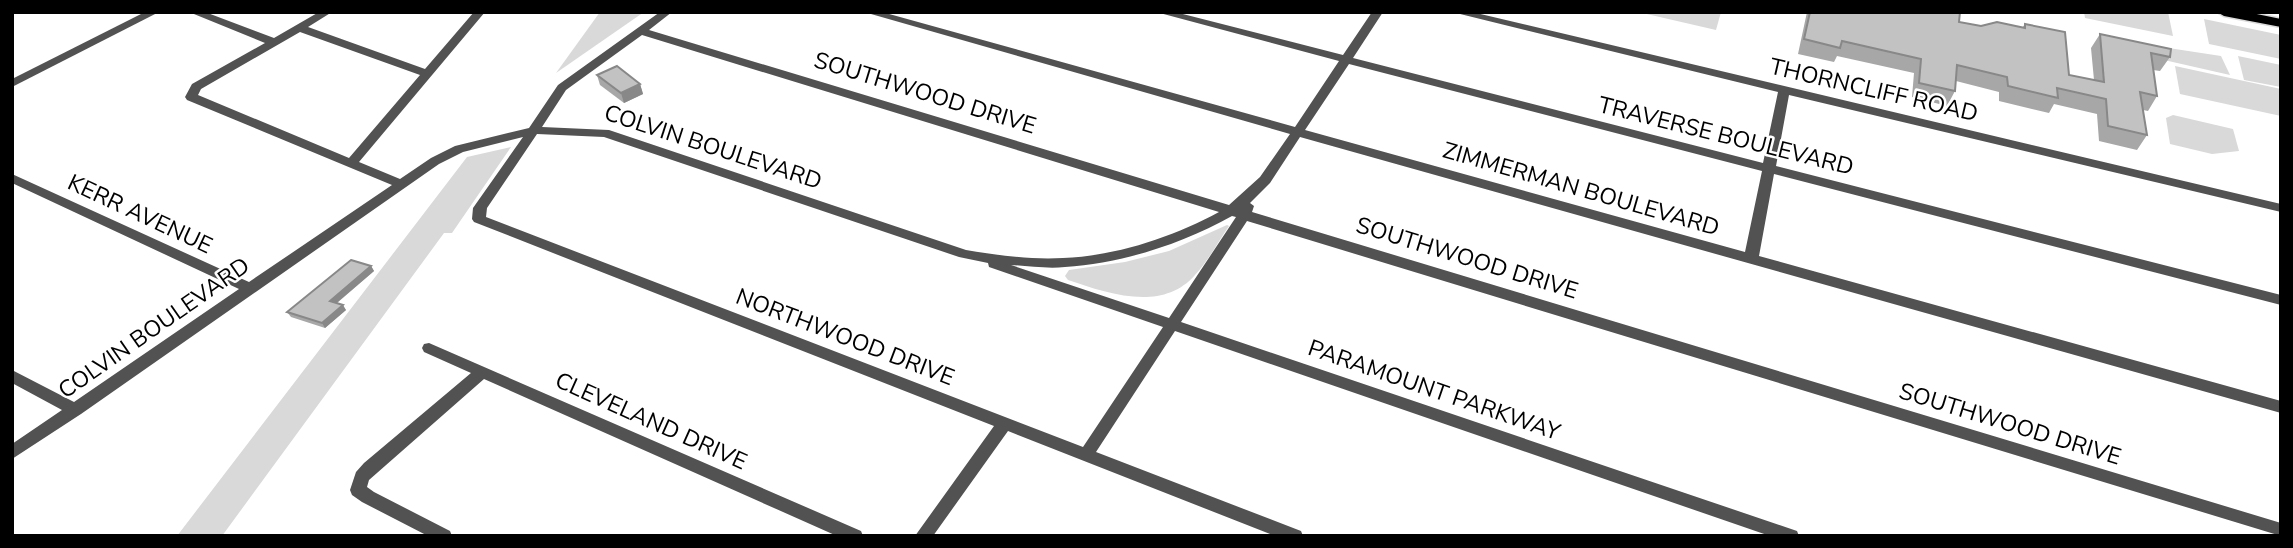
<svg xmlns="http://www.w3.org/2000/svg" width="2293" height="548" viewBox="0 0 2293 548" font-family="'Nunito Sans',sans-serif">
<style>
.green{fill:#d9d9d9}
.lines{fill:none;stroke-linecap:round;stroke-linejoin:round}
.major-casing{stroke:#dbdbdb;stroke-width:3}
.minor{fill:#525252;fill-rule:evenodd}
.major{fill:#000;fill-rule:evenodd}
.wall{fill:#a7a7a7}
.shaded-wall{fill:#888}
.building{fill:#c2c2c2;stroke:#888;stroke-width:2}
.labels{text-anchor:middle;dominant-baseline:central;stroke-width:5;stroke-linejoin:round;paint-order:stroke}
.street-label{font-size:23px;fill:#000;stroke:#fff}
</style>
<rect width="100%" height="100%" fill="#fff"/>
<g class="green">
<path d="M600 12H644L556 73Z"/>
<path d="M1638 12H1721L1716 30Z"/>
<path d="M2084 12H2168L2173 36 2085 18Z"/>
<path d="M2204 19 2281 35V59L2209 44Z"/>
<path d="M2162 47 2221 56 2230 75 2164 60Z"/>
<path d="M2238 56 2281 65V87L2244 80Z"/>
<path d="M2175 66 2281 89V116L2180 94Z"/>
<path d="M2173 115 2233 129 2239 151 2212 154 2170 144 2166 118Z"/>
<path d="M511 147 452 233H444L222 536H177L467 157Z"/>
<path d="M1227 225 1229 226C1218 242 1208 261 1195 275 1162 313 1107 293 1068 280L1065 276 1069 270 1125 262 1169 251Z"/>
</g>
<g class="lines">
<defs>
<path id="major" d="M2217 12H2247L2281 19V27L2224 16Z"/>
</defs>
<use href="#major" class="major-casing"/>
<g class="minor">
<path d="M145 12H159L12 87V79Z"/>
<path d="M189 12H205L274 38 319 12H332L308 27 425 69 474 12H485L359 162 400 179 431 158 455 146 529 128 558 85 660 12H672L649 30 1229 205 1260 177 1290 134 864 12H882L1295 127 1339 61 1156 12H1175L1343 55 1372 12H1383L1353 58 1763 163 1778 92 1452 12H1472L2281 204V212L1789 95 1776 166 2281 295V305L1774 174 1759 256 2281 401V413L1300 137 1270 183 1250 203 1254 206 1252 212 2281 523V536L1247 221 1181 322 1797 531 1799 536H1770L1175 331 1096 452 1301 531 1303 536H1275L1008 431 933 536H915L994 426 474 222 472 219 473 208 523 137 463 152 439 164 81 414 12 459V444L62 410 12 383V370L74 402 239 289 12 183V174L249 282 392 185 187 100 185 97 192 84 265 43ZM300 32 420 75 349 158 198 95 201 89ZM642 35 1219 212C1173 237 1116 256 1063 258 1031 260 997 255 966 250L609 130 542 127 566 90ZM1349 64 1762 171 1745 252 1305 130ZM537 134 604 137 959 257 988 263 989 267 1163 327 1083 447 486 217 487 208ZM1232 216 1236 217 1169 318 1011 265C1028 266 1048 269 1065 267 1123 263 1182 244 1232 216Z"/>
<path d="M429 343 861 531 863 536H837L484 379 369 480 367 487 374 492 450 531 452 536H428L362 502 352 495 350 490 356 472 364 463 471 373 424 352 422 348 424 344Z"/>
</g>
<use href="#major" class="major"/>
</g>
<g class="wall">
<path d="M1807 12H1960L1959 22 1981 26 2022 28 2025 24 2069 75 2094 80 2091 48 2100 34 2170 57 2160 71 2153 70 2157 96 2148 111 2143 110 2147 135 2137 150 2099 141 2097 114 2054 104 2049 113 1999 101V92L1956 81 1955 91 1947 106 1912 97 1914 73 1837 56 1834 62 1798 54Z"/>
<path d="M597 75 640 84 643 94 624 103 600 85Z"/>
<path d="M371 266 374 271 337 303 346 310 325 328 291 317 287 312Z"/>
</g>
<g class="shaded-wall">
<path d="M640 84 643 94 624 103 621 93Z"/>
<path d="M371 266 374 271 333 306 330 301Z"/>
<path d="M343 305 346 310 325 328 322 323Z"/>
</g>
<g class="building">
<path d="M1810 12H1960L1959 22 1981 26 1997 22 2025 28V24L2065 32 2069 75 2104 82 2100 34 2171 49 2170 57 2151 53 2157 96 2140 92 2147 135 2108 126 2106 99 2057 88 2058 98 2008 86 2007 77 1957 65 1955 91 1919 83 1921 59 1842 41 1840 48 1804 39Z"/>
<path d="M617 66 640 84 621 93 597 75Z"/>
<path d="M351 260 371 266 330 301 343 305 322 323 287 312Z"/>
</g>
<g class="labels">
<g class="street-label">
<text transform="translate(1874 90) rotate(13)">THORNCLIFF ROAD</text>
<text transform="translate(925 93) rotate(17)">SOUTHWOOD DRIVE</text>
<text transform="translate(1726 136) rotate(14)">TRAVERSE BOULEVARD</text>
<text transform="translate(713 147) rotate(18)">COLVIN BOULEVARD</text>
<text transform="translate(1581 189) rotate(16)">ZIMMERMAN BOULEVARD</text>
<text transform="translate(140 214) rotate(25)">KERR AVENUE</text>
<text transform="translate(1467 258) rotate(17)">SOUTHWOOD DRIVE</text>
<text transform="translate(154 328) rotate(-35)">COLVIN BOULEVARD</text>
<text transform="translate(845 337) rotate(21)">NORTHWOOD DRIVE</text>
<text transform="translate(1434 390) rotate(19)">PARAMOUNT PARKWAY</text>
<text transform="translate(651 421) rotate(24)">CLEVELAND DRIVE</text>
<text transform="translate(2010 424) rotate(17)">SOUTHWOOD DRIVE</text>
</g>
</g>
<rect width="2293" height="548" fill="none" stroke="#000000" stroke-width="28"/>
</svg>
